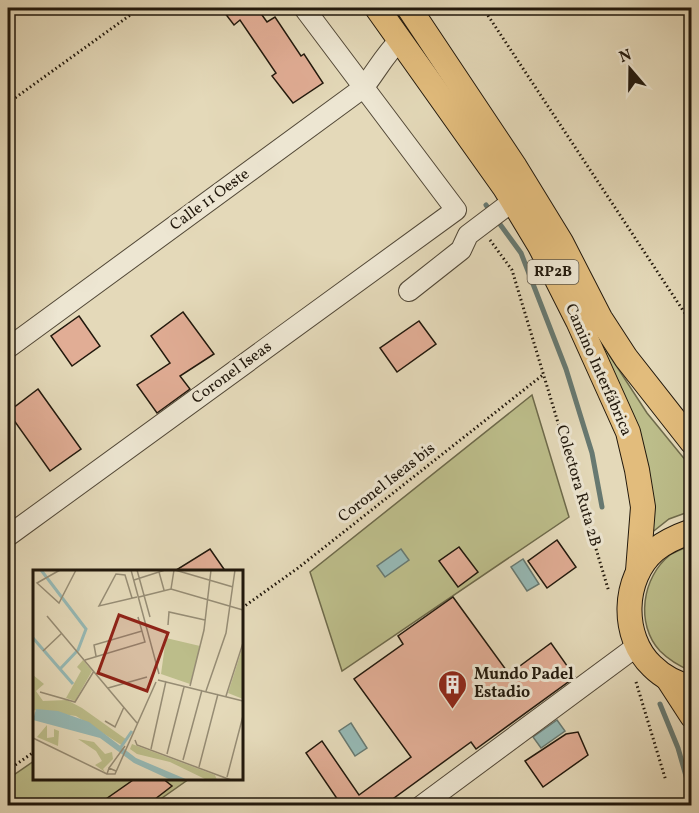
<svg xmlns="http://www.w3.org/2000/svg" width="699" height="813" viewBox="0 0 699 813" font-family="Vollkorn,serif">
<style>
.green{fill:#bcbd8a;stroke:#6e6a4b;stroke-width:1.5}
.water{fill:#96b9b5;stroke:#677971;stroke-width:1.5}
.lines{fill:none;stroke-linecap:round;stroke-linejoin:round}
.stream{stroke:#677971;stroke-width:5}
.building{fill:#e1ad95;stroke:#21180c;stroke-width:1.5}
.minor-casing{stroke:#524837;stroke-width:22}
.major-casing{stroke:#21180c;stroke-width:26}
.path{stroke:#21180c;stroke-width:3;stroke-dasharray:1.5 3;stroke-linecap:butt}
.minor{stroke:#ede6d2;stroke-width:20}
.major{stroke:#e2bc7c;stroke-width:24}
.labels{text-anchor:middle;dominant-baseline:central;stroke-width:6;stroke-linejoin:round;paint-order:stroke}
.shield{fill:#ede6d2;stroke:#5e5647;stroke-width:1.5}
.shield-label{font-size:15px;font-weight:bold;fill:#21180c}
.street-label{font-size:16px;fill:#21180c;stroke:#ede6d2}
.poi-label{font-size:16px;font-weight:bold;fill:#21180c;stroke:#ede6d2;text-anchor:start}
.inset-river{fill:none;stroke:#96b9b5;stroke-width:3}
.inset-road{fill:none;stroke:#968c74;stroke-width:1.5}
.view{fill:#8f2418;fill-opacity:0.15;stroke:#8f2418;stroke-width:3}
.inset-edge{fill:none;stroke:#21180c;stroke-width:3}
</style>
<rect width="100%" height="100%" fill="#e4d9b9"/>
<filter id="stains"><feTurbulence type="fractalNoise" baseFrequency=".00333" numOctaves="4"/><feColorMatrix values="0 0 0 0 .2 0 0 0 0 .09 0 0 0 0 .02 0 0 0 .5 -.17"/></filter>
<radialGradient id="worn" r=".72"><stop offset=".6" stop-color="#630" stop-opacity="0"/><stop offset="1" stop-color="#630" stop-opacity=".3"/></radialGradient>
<g class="green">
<path d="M385 8H393L449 86 555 250 608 353 647 413 691 467V511L669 519 650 534 630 421Z"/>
<path d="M532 395 569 517 342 671 310 572Z"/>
<path d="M691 545V671C679 666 670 661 660 651 635 624 642 577 670 555 676 551 685 548 691 545Z"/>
<path d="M34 761V778L189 779 152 805 8 806V779Z"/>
</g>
<g class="water">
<path d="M401 549 409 560 385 577 377 566Z"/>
<path d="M523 559 539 584 527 591 511 567Z"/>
<path d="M557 720 565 731 541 748 533 737Z"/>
<path d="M351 723 367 748 355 756 339 731Z"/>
</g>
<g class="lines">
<g class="stream">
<path d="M486 205 521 253 566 369 592 453 602 507"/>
<path d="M660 704 678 748 692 797"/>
</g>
</g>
<g class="building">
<path d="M221 8H257L267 22 275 17 301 56 304 54 323 83 293 103 272 76 276 73 240 20 234 25Z"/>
<path d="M183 312 214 354 180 376 190 389 157 413 137 385 170 363 151 336Z"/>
<path d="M79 316 100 346 72 366 51 336Z"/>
<path d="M419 321 436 344 397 372 380 348Z"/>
<path d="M38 389 81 449 50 471 8 412Z"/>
<path d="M557 540 576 567 547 588 528 561Z"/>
<path d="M459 547 478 572 458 587 439 561Z"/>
<path d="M210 549 226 572H173Z"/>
<path d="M453 597 509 674 551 643 575 677 476 749 471 742 383 806H342L306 753 322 741 359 795 411 757 354 679 403 644 398 636Z"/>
<path d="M578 732 588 755 543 787 525 761 566 734Z"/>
<path d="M136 778H162L172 786 146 806H96Z"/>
</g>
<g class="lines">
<defs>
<g id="minor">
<path d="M409 291 461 250 468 235 513 201"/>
<path d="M8 348 363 88C376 72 385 54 400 40"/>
<path d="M8 536 456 210 304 8"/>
<path d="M421 806 637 646"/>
</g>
<g id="major">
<path d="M377 8 505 188 540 246 578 321 628 432 637 470 643 507 638 571"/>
<path d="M409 8 515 167 561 242 600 318 626 358 692 442"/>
<path d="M692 531C678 536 666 541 655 550 622 578 621 637 652 666 664 678 676 683 692 688"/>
<path d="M668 679 692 716"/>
</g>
</defs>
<use href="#minor" class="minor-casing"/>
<use href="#major" class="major-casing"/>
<g class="path">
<path d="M483 8 692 324"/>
<path d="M8 103 140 8"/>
<path d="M490 240 512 270 609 592"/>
<path d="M242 608 298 568 544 374"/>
<path d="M636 682 666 781"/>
<path d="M8 770 34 752"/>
</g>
<use href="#minor" class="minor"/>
<use href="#major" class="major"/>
</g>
<defs>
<symbol id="building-pin" viewBox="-11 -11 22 30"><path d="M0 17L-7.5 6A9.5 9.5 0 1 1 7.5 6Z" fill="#8f2418" stroke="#ede6d2"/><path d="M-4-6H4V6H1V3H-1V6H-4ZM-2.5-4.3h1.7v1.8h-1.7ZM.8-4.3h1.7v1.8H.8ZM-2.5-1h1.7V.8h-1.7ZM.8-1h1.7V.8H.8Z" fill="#fff"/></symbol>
</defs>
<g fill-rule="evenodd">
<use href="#building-pin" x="436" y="668" width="33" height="45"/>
</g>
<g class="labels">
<rect class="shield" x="527.5" y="260" width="51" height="24" rx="4.5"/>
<g class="shield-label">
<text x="553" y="272">RP2B</text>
</g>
<g class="street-label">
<text transform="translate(210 200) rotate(-36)">Calle 11 Oeste</text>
<text transform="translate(598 370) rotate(66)">Camino Interfábrica</text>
<text transform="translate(232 373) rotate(-36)">Coronel Iseas</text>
<text transform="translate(387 483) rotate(-38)">Coronel Iseas bis</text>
<text transform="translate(578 486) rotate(74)">Colectora Ruta 2B</text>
</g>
<g class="poi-label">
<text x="474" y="675">Mundo Padel<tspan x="474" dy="18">Estadio</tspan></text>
</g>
</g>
<g transform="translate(33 570)">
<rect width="210" height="210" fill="#e4d9b9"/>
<path d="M133 68 167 76 157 114 128 104ZM210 76V129L195 123ZM50 90 59 101 42 131 33 128 48 101 44 97ZM0 105 11 114 3 121 10 131 34 130 49 138 94 170 90 176 43 146 0 140ZM14 155V168L21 167V159L26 161 25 176 4 167ZM45 169 61 172 72 184 79 182 80 189 70 199 72 202 62 195 69 191 63 181ZM99 174 182 205 184 210H174L137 192 104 184 97 179Z" fill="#bcbd8a"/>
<path d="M3 139 25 141 56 152 103 188 155 210H138L101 193 67 168 0 150Z" fill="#96b9b5"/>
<path class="inset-river" d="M8 0 53 59 45 80 27 99M0 68 40 114M88 177 99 161"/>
<path class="inset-road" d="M27 0 4 13 26 33 43 0M98 0 126 104M104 0 117 47M142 0 200 17M126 2 131 20M101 10 132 0M138 19 141 0M106 27 138 19 210 40M99 28 92 5 83 4 66 36 104 27M14 46 104 153M135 55 136 42 172 50M10 81 29 63M63 86 61 75 109 61M52 90 112 72 105 47M125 110 210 131M157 116 171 60 178 0M75 118 114 107M173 121 193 63 202 0M7 122 42 132 61 101M193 126 210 73M72 151 82 157 91 137M0 168 74 204M102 170 104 175 198 210M118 179 133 111M134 184 151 117M150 190 169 120M166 197 185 124M76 198 92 176M83 201 76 198 74 204H82L123 112M194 207 210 146"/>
<path class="view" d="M86 45 135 63 114 121 65 103Z"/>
<rect width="210" height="210" class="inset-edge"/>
</g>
<rect width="699" height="813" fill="none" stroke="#e4d9b9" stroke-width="30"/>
<rect x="9" y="9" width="681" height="795" fill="none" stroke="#21180c" stroke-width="3"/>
<rect x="15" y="15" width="669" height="783" fill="none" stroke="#21180c" stroke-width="1.5"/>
<g transform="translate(630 69) rotate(340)" stroke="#ede6d2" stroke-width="4.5" paint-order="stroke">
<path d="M0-4.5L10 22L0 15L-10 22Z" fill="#21180c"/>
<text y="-9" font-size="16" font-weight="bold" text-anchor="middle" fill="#21180c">N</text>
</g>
<rect width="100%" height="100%" filter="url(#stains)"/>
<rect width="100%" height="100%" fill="url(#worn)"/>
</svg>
